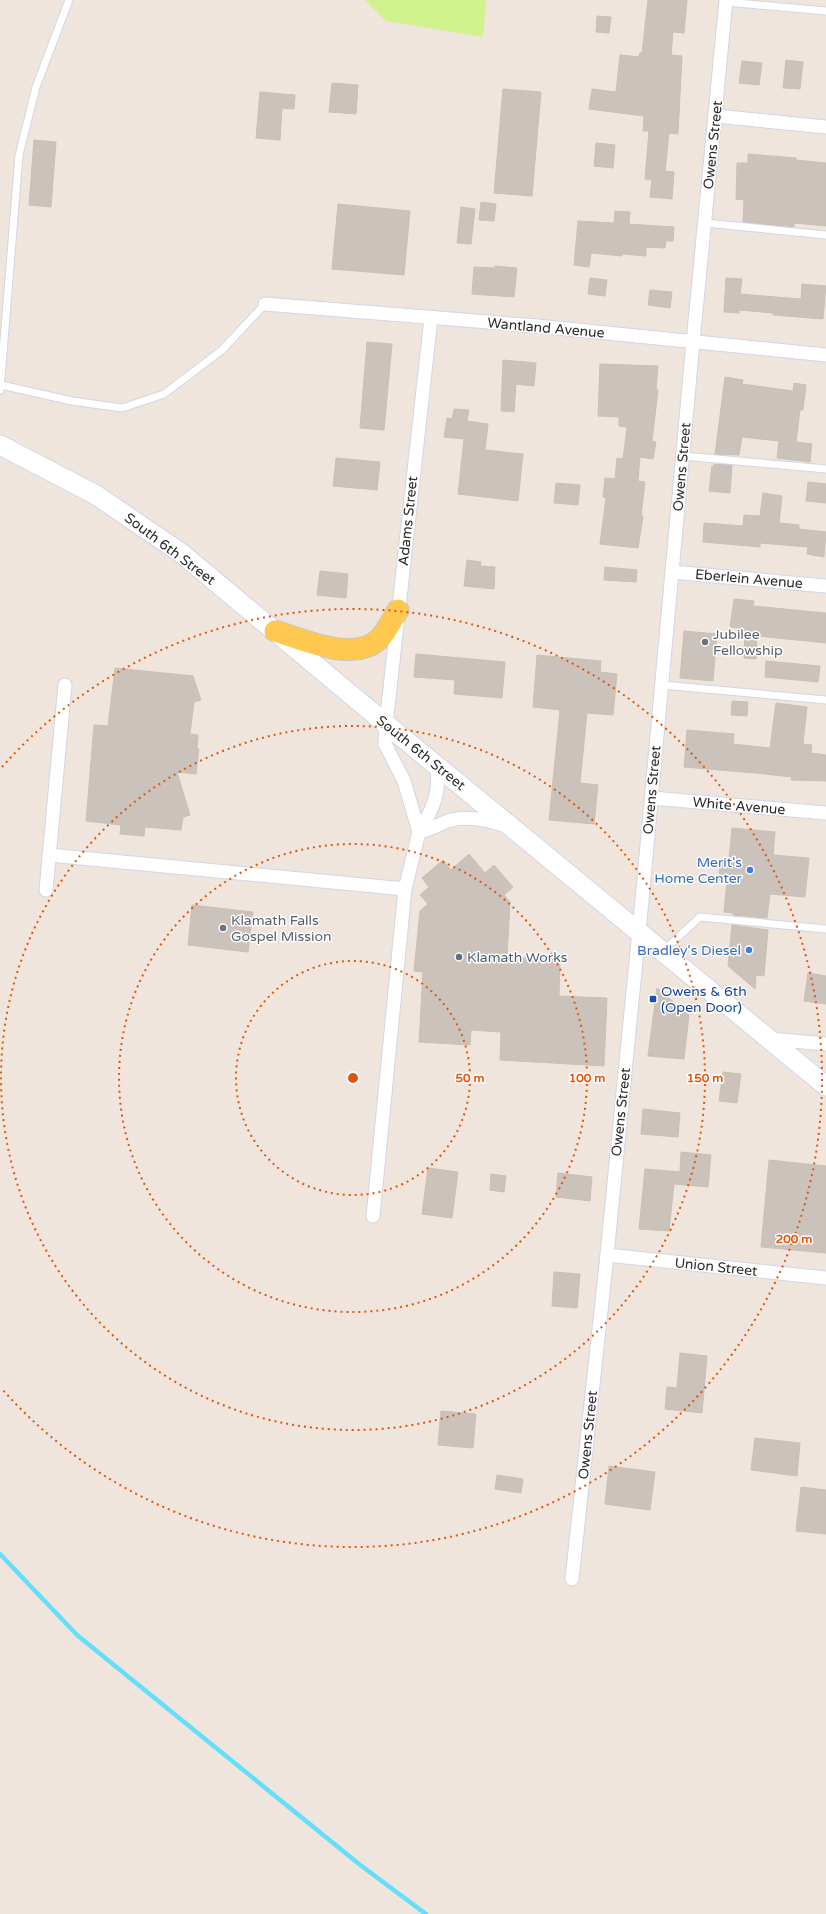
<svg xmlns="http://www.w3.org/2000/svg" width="826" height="1914" viewBox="0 0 826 1914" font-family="'Varela Round',sans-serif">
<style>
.pitch{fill:#d0f38d}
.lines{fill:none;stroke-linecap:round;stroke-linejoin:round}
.stream{stroke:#63dffc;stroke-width:4.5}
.building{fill:#cac2bb;stroke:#cac1b5}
.lane-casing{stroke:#d1d6e5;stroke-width:9}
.street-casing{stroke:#d1d6e5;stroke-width:15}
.secondary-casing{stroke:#d1d6e5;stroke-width:21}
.primary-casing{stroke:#c8c8c8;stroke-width:23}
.lane{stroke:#fff;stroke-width:7}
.street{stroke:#fff;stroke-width:13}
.secondary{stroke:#fff;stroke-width:19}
.primary{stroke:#ffc950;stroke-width:21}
.ring{fill:none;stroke:#df570e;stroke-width:2;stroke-dasharray:2 4}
.worship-dot{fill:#6b7280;stroke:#fff;stroke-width:1.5}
.shop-dot{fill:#3f7fe0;stroke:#fff;stroke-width:1.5}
.service-dot{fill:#5c6f8a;stroke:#fff;stroke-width:1.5}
.transit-dot{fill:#1a4fb4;stroke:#fff;stroke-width:1.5}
.labels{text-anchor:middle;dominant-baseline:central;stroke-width:3;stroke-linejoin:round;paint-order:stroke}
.street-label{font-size:14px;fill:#2b2b2b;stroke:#fff}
.worship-label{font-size:14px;fill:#5b616d;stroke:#fff;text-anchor:start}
.shop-label{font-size:14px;fill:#366cbe;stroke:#fff;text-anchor:end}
.service-label{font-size:14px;fill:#4e5e75;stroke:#fff;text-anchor:start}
.transit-label{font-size:14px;fill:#164399;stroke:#fff;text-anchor:start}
.centre{fill:#df570e;stroke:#fff;stroke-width:2}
.ring-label{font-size:12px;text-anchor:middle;font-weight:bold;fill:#df570e;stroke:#fff;stroke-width:3;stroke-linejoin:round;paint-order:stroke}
</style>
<rect width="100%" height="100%" fill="#efe5dc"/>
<path class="pitch" d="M365 0H486L483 37 386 21Z"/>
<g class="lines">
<path class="stream" d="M0 1554 77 1635 359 1864 426 1914"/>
</g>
<g class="building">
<path d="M648 0H687L684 33 673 32 671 55 682 56 678 134 669 133 665 171 674 172 672 199 650 197 652 180 645 179 649 131H643L644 116 589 109 592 89 616 92 620 55 639 57 640 53H642Z"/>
<path d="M597 16 611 17 609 33 596 32Z"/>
<path d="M786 60 803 62 800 89 783 88Z"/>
<path d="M742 61 762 63 759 85 739 83Z"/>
<path d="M332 83 358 85 356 114 329 112Z"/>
<path d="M503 89 541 92 532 196 494 193Z"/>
<path d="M260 92 295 95 294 109 282 108 280 140 256 138Z"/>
<path d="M34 140 56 142 51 207 29 205Z"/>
<path d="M596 143 615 145 613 168 594 166Z"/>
<path d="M748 154 796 158V160L826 163V226L794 223V227L743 222 744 200 736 199 737 163H748Z"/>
<path d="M481 202 496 204 494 221 479 220Z"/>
<path d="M338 204 410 211 404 275 332 269Z"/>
<path d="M461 207 475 209 471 244 457 243Z"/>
<path d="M615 211 630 212 629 224 674 227 673 241H666L665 248 646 247V256L622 254V256L591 253 589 267 574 265 578 221 614 223Z"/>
<path d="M495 266 517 268 514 297 472 294 474 267 495 268Z"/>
<path d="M590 278 607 280 605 296 588 294Z"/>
<path d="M726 278 742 279 740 294 776 297 801 299 802 284 826 286 823 319 773 315V313L739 310V313L724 312Z"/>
<path d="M650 290 672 292 670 308 648 305Z"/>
<path d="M367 342 392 344 384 430 360 428Z"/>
<path d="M503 360 536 363 534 386 516 384 514 412 501 411Z"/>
<path d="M600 364 658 366 656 389 658 390 652 441 656 442 653 459 640 457 638 481 645 482 641 516H643L638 548 600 544 606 498 603 497 605 478 615 479 617 458 623 459 627 427 619 426V417L598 416Z"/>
<path d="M725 377 743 380 742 384 793 391 794 383 806 385 803 410H800L796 442 812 444 810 462 777 458 779 441 742 437 739 455 715 454Z"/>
<path d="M454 409 469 410 467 421 488 424 485 450 523 454 518 501 458 494 464 439 444 437 447 418 452 419Z"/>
<path d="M336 458 380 462 377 490 333 486Z"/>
<path d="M714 464 732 465 730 493 709 491 712 466 714 467Z"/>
<path d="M808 482 826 484V503L806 501Z"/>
<path d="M556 483 580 485 578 505 554 503Z"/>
<path d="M763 493 782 496 779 523 799 525V529L826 532 824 557 807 554 808 547 760 543V547L703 542 704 523 743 526 744 515 760 516Z"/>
<path d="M467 560 481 562 480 566 495 567 494 589 464 586Z"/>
<path d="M605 567 637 570 636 582 604 580Z"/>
<path d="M320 571 348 574 346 598 317 595Z"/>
<path d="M734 599 754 601 753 606 826 613V643L757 636 756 659 744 658 745 629 730 627Z"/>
<path d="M684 631 717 634 713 681 680 678Z"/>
<path d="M416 654 505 662 502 698 454 694 455 680 414 677Z"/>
<path d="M537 655 601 661 600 672 617 674 613 715 587 713 580 783 598 785 594 824 549 820 560 710 533 707Z"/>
<path d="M766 661 820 666 818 682 765 677Z"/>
<path d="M115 668 193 676 201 700 194 702 190 734 198 735 197 749H199L196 774 177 772 190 815 183 817 181 830 145 827 144 836 120 834 121 825 86 821 94 725 108 726Z"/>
<path d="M732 701 748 702 747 716 731 715Z"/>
<path d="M776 703 807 707 803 744 812 745 811 753 826 755V781L791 780 792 777 755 773 684 767 687 730 734 734 733 744 770 748Z"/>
<path d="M732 828 775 832 773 855 809 858 805 897 770 894 767 918 733 915V913L724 912 727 881 719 880 720 860H729Z"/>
<path d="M469 854 485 873 494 865 513 887 504 895 510 902 507 957 560 960 559 996 607 998 604 1066 500 1060 501 1032 471 1030 470 1045 419 1042 423 972 414 971 420 911 428 904 420 895 429 887 422 878 443 860 451 870Z"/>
<path d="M192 905 253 912 248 952 188 945Z"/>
<path d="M732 925 768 930 764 976 756 975 755 989 728 966Z"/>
<path d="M808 973 826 976V1004L804 1001Z"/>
<path d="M657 988 689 1015 684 1059 648 1056Z"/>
<path d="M723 1072 741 1074 737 1103 719 1101Z"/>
<path d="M643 1109 680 1113 678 1137 641 1134Z"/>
<path d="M681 1152 711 1155 708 1187 674 1184 669 1231 639 1229 645 1169 680 1172Z"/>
<path d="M769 1160 826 1166V1253L761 1247Z"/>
<path d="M428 1168 458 1172 452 1218 422 1214Z"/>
<path d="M558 1173 592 1177 590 1201 556 1197Z"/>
<path d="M491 1174 506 1176 504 1192 490 1190Z"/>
<path d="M554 1272 580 1274 577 1308 552 1306Z"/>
<path d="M680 1353 707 1356 702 1413 665 1409 667 1387 677 1388Z"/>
<path d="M441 1411 476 1414 473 1448 438 1445Z"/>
<path d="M755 1438 800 1443 797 1476 751 1470Z"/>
<path d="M609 1466 655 1472 650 1510 605 1504Z"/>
<path d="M497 1475 523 1479 521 1493 495 1489Z"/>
<path d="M801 1487 826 1490V1534L796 1531Z"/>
</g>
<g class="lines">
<defs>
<g id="lane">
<path d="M726 2 826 11"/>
<path d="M705 223 826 235"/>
<path d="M1 385 72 401 122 408 164 394 222 350 265 304"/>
<path d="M0 390 19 155 36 87 69 0"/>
<path d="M683 456 826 469"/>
<path d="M662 685 826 700"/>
<path d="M663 951 700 917 826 929"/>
</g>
<g id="street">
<path d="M716 116 826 127"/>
<path d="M265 304 537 326 826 355"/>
<path d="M672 572 826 586"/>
<path d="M652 798 826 813"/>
<path d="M419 832C430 830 437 825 448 821 466 815 488 820 506 826"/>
<path d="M419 832C433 809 440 794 437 767"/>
<path d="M49 855 405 889"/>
<path d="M46 890 65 685"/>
<path d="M770 1039 826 1044"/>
<path d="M373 1216 405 889 419 832 404 781 385 744 386 724 431 318"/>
<path d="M607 1255 826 1278"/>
<path d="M572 1579 607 1255 642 900 693 342 726 0"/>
</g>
<path id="secondary" d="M0 445 96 495 181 553 386 724 826 1086"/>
<path id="primary" d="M275 631C304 640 358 665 382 636 388 628 393 619 398 610"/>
</defs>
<use href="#lane" class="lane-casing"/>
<use href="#street" class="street-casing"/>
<use href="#secondary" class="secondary-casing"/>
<use href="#primary" class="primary-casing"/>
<use href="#lane" class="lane"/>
<use href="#street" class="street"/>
<use href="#secondary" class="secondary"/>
<use href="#primary" class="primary"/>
</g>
<g class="ring">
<circle cx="353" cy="1078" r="117"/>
<circle cx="353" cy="1078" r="234"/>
<circle cx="353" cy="1078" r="352"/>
<path d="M2 767A469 469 0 1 1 2 1389"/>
</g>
<g class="worship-dot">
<circle cx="705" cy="642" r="4"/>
<circle cx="223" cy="928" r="4"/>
</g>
<g class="shop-dot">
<circle cx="750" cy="870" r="4"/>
<circle cx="749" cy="950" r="4"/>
</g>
<circle class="service-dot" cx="459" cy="957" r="4"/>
<rect class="transit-dot" x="649" y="995" width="8" height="8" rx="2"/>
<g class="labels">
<g class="street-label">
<text transform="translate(713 145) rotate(-84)">Owens Street</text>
<text transform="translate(546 328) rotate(5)">Wantland Avenue</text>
<text transform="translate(682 467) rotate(-85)">Owens Street</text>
<text transform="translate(408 521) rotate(-84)">Adams Street</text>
<text transform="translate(170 549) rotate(37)">South 6th Street</text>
<text transform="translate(749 579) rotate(5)">Eberlein Avenue</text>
<text transform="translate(421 753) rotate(39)">South 6th Street</text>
<text transform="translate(652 790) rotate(-85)">Owens Street</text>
<text transform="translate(739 806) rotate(5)">White Avenue</text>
<text transform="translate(621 1112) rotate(-84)">Owens Street</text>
<text transform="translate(716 1267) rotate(6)">Union Street</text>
<text transform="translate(588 1435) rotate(-84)">Owens Street</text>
</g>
<g class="worship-label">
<text x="713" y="634">Jubilee<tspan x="713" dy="16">Fellowship</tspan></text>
<text x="231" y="920">Klamath Falls<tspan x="231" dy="16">Gospel Mission</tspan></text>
</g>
<g class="shop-label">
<text x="742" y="862">Merit's<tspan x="742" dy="16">Home Center</tspan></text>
<text x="741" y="950">Bradley's Diesel</text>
</g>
<g class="service-label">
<text x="467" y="957">Klamath Works</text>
</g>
<g class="transit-label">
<text x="661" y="991">Owens &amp; 6th<tspan x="661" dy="16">(Open Door)</tspan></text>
</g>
</g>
<circle cx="353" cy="1078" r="6" class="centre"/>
<g class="ring-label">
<text x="470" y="1082">50 m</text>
<text x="587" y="1082">100 m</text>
<text x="705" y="1082">150 m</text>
<text x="794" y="1243">200 m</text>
</g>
</svg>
